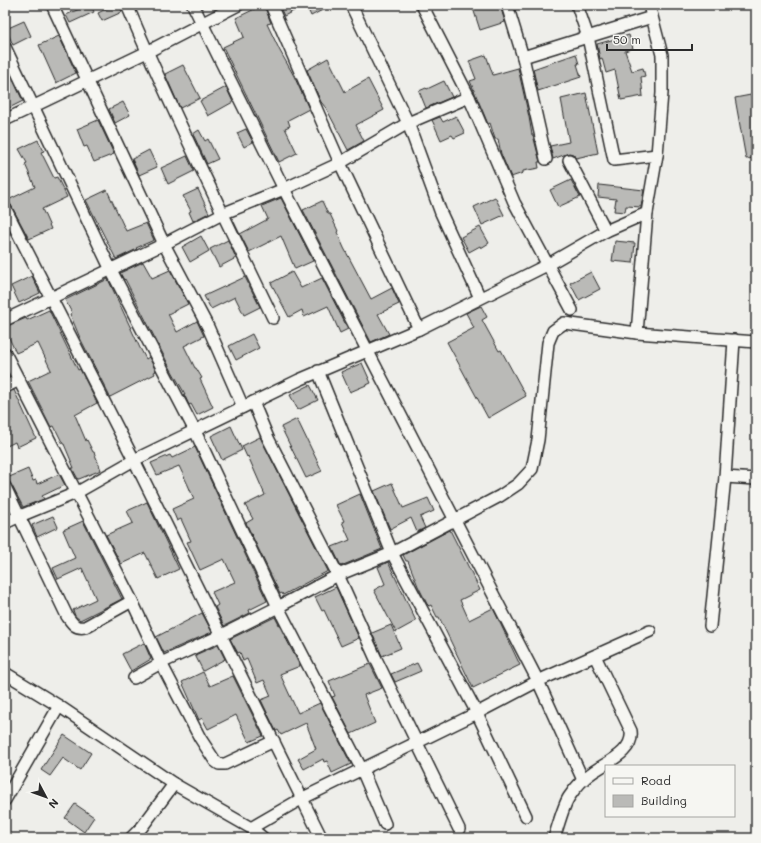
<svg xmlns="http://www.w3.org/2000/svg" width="761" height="843" viewBox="0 0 761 843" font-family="Mali,sans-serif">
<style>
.building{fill:#babab7;stroke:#2b2b2b}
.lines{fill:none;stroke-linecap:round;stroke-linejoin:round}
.minor-casing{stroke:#2b2b2b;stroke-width:14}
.minor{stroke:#f6f6f2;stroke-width:11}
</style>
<rect width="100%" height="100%" fill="#eeeeea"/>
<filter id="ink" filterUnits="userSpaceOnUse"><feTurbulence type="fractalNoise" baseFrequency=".025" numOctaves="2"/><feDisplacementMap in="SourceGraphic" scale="8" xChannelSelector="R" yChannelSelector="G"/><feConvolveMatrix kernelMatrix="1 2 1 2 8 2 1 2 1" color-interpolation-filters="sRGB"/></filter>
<g filter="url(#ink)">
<g class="building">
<path d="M88 5H91L94 12 70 23 66 15Z"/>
<path d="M114 5H120L122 12 102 21 98 13Z"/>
<path d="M263 5H264L271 23 267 24 280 51 294 76 309 109 288 120 290 126 285 128 297 153 279 162 223 47 244 37 236 18Z"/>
<path d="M279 5H305L284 16Z"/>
<path d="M306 5H332L311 16Z"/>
<path d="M472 5H500L505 22 480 30Z"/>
<path d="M24 21 31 36 13 45 6 29Z"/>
<path d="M629 35 633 48 625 51 632 71 643 68 645 76 641 77 643 96 621 100 615 70 606 73 602 58 600 59 597 44Z"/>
<path d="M59 36 76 73 56 83 39 45Z"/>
<path d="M576 54 579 64H577L581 77 538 91 533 69Z"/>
<path d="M486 55 493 75 518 68 529 117 532 135H533L540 162H538L539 168 523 171V173L511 177 501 154 498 139H495L490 123 488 124 470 81 476 79 469 61Z"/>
<path d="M328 58 345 92 368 79 384 110 356 125 364 141 348 150 326 108 321 102 307 70Z"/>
<path d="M183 65 200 98 180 108 165 74Z"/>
<path d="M13 80 23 101 5 110V84Z"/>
<path d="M444 81 452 97 426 108 419 91 426 88 427 89Z"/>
<path d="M226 87 233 102 208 116 200 101Z"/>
<path d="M586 93 598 153 576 158 573 154 569 153 553 159 550 146 569 142 561 99Z"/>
<path d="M756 94V158L746 159 735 98Z"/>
<path d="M123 102 130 115 115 123 109 109Z"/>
<path d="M456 116 465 133 454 138 452 135 441 140 432 120 440 117 443 122Z"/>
<path d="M98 120 114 154 94 162 87 146 84 147 77 129Z"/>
<path d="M246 129 253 142 244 147 237 133Z"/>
<path d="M199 130 205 141 208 139 218 159 207 164 193 134Z"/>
<path d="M38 140 44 151 41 152 54 178 57 177 67 197 42 209 51 229 29 239 11 205 6 201 35 187 25 164 27 163 19 149Z"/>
<path d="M149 150 157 167 139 175 132 159Z"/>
<path d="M187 156 194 171 168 184 161 168Z"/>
<path d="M571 180 580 197 558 207 550 190Z"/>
<path d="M599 185 644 190 641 207 626 206 625 212 614 211 616 199 598 197Z"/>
<path d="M198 189 209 213 193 221 189 212 191 211 183 196Z"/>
<path d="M107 190 126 231 146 223 154 240 136 248 137 249 116 259 86 200Z"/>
<path d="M495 197 504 215 482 225 474 207Z"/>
<path d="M281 198 313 261 295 269 281 236 249 252 240 234 268 219 262 206Z"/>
<path d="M322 201 328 214H330L338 231 337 232 344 248 371 299 392 288 399 304 378 314 389 334 371 342 303 210Z"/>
<path d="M480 227 489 243 481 248 480 246 469 252 461 237Z"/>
<path d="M201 236 209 251 190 262 182 247Z"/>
<path d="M228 240 236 258 219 267 210 249Z"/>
<path d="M615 241 635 243 633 263 612 261Z"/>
<path d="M143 262 152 278 170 270 188 304 168 314 177 332 197 321 204 336 184 346 195 368H196L202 378 200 379 213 407 197 415 191 404 189 405 184 394H185L168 364 125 279 124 280 120 273Z"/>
<path d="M292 272 301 288 322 278 348 329 340 333 328 306 304 317 302 310 289 317 271 283Z"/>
<path d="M591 272 600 289 579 300 570 283Z"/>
<path d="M32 276 40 293 19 303 11 286Z"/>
<path d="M245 277 260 307 244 315 235 297 211 309 204 296Z"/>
<path d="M108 279 140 348 146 359 149 357 156 371 154 372 155 374 110 397 80 338 70 314 72 313 65 300Z"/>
<path d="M481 306 487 317 482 320 499 351 501 350 526 396 488 418 447 342 474 328 466 313Z"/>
<path d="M49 310 78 370 80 369 97 403 75 415 86 441 87 440 93 452H94L101 470 79 479H78L72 468H74L64 444H63L54 426 51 427 28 381 51 370 38 343 16 353 5 329V327L26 318 27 320Z"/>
<path d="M252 334 259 348 236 360 229 346Z"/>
<path d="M362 363 371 383 350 392 341 372Z"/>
<path d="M310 385 318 400 298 410 290 395Z"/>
<path d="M14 390 36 438 17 447 15 442 5 447V394Z"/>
<path d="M297 419 322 471 306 478 281 427Z"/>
<path d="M231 426 242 450 222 460 211 436Z"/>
<path d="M260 437 328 571 283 595 282 593 280 594 246 523 253 519 245 505 265 495 248 456 247 457 242 446Z"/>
<path d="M195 447 267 601 249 610 250 613 224 626 215 607 218 605 212 592 235 582 224 559 200 570 187 542 191 541 181 519 177 521 172 509 194 499 188 485 179 466 157 475 151 463 170 455 172 458Z"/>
<path d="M28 469 33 481 36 480 37 484 59 474 65 485 42 496 44 499 23 507 11 484 7 478Z"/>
<path d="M392 483 403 508 428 498 434 511 420 517 425 528 417 532 411 518 390 529 374 491Z"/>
<path d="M360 494 382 549 341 566 332 547 350 540 342 522 344 521 336 505Z"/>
<path d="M147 502 179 569 158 579 145 553 121 564 106 535 133 523 127 511Z"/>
<path d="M53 516 58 527 37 537 32 525Z"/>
<path d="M83 521 122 599 80 620 75 616 73 610 96 599 82 568 58 579 53 568 75 558 63 530Z"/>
<path d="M450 530 480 590 460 600 469 620 493 608 520 665 473 688 439 617H437L431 605 429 606 427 604 418 586 408 561H406L403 555Z"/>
<path d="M388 562 416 621 396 632 374 590 385 584 378 567Z"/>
<path d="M336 587 359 638 341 646 324 610 322 611 315 597Z"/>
<path d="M202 613 212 632 164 653 156 637Z"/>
<path d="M275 617 300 666 280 674 298 713 320 703 351 764 332 773 327 761 324 762 323 759 304 769 298 759 316 749 306 723 281 735 278 730 276 731 261 700 271 696 264 680 257 683 247 659 243 661 240 652 238 653 230 639Z"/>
<path d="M391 625 401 648 382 656 372 633Z"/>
<path d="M144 643 151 659 131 671 122 654Z"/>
<path d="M218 645 225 659 203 671 195 655Z"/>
<path d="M417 663 421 671 395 682 391 674Z"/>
<path d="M370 664 382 688 364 695 375 723 351 734 332 697 335 696 329 681Z"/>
<path d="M203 672 210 686 233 676 263 736 249 742 236 715 208 729 202 718 199 720 182 682Z"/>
<path d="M64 735 91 753 80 770 63 758 50 776 41 770Z"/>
<path d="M75 804 94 817 84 832 65 818Z"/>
</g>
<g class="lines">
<defs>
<g id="minor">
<path d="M52 5 164 244 208 327 243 407"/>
<path d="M127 5C172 111 223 214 273 318"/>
<path d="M193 5 284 189 538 681 477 713 526 816"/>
<path d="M271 5 340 163 419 329"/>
<path d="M351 5 408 123 441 213 480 298"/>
<path d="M422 5 469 97 514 202 572 310"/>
<path d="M507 5 523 57 546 159"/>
<path d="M577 5 588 37 614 160 657 155"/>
<path d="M5 47 111 270 195 431 278 607 362 770 385 824"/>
<path d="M523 57 652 17"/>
<path d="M5 120 147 52 238 5"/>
<path d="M569 160 606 231"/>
<path d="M5 208 134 460 321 837"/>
<path d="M5 320 164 244 222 214 284 189 340 163 408 123 469 97"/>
<path d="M637 333 647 213 657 155 662 93V55L649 5"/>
<path d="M5 353 132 601 161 663 200 738 215 761 219 764H225L274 741"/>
<path d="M5 387 19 380"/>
<path d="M253 402 268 438 338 575 376 659 459 829"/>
<path d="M725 477 756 479"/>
<path d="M5 487 67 616C72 623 75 629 85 627L132 601"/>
<path d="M5 523 20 516 76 493 134 460 299 380 419 329 547 265 606 231 647 213"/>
<path d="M710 626 725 477 734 340"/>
<path d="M5 673 59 706 174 784 251 828 263 838"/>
<path d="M134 678 161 663 222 635 278 607 338 575 392 553 500 496 518 484 532 469 538 440 548 343 553 331 564 323 637 333 756 342"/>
<path d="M583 780 538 681 650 631"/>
<path d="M5 800 59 706"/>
<path d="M251 828 301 799 477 713 392 553 318 371"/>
<path d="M131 838 142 827 174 784"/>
<path d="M554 838C558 827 563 806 569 797 575 788 584 778 593 772 607 762 634 752 631 731L595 656"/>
</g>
</defs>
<use href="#minor" class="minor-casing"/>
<use href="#minor" class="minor"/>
</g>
</g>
<rect width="761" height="843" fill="none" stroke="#f6f6f2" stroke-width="20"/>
<rect x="10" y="10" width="741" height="823" fill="none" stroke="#2b2b2b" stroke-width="1.5" filter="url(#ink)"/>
<rect x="605" y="765" width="130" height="52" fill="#f6f6f2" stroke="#a5a5a2"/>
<rect x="613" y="778" width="20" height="6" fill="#f6f6f2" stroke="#a5a5a2"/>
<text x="641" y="785" font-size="12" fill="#2b2b2b">Road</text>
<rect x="613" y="795" width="20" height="12" fill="#babab7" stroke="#a5a5a2"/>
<text x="641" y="805" font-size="12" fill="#2b2b2b">Building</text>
<g transform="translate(46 797) rotate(131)" stroke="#f6f6f2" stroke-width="3" paint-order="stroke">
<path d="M0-3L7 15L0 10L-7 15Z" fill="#2b2b2b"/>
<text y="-6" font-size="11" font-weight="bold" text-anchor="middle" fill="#2b2b2b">N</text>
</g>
<path d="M607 44v6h85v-6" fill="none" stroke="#2b2b2b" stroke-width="2"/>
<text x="613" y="44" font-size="12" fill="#2b2b2b" stroke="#f6f6f2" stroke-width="3" paint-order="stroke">50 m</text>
</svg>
